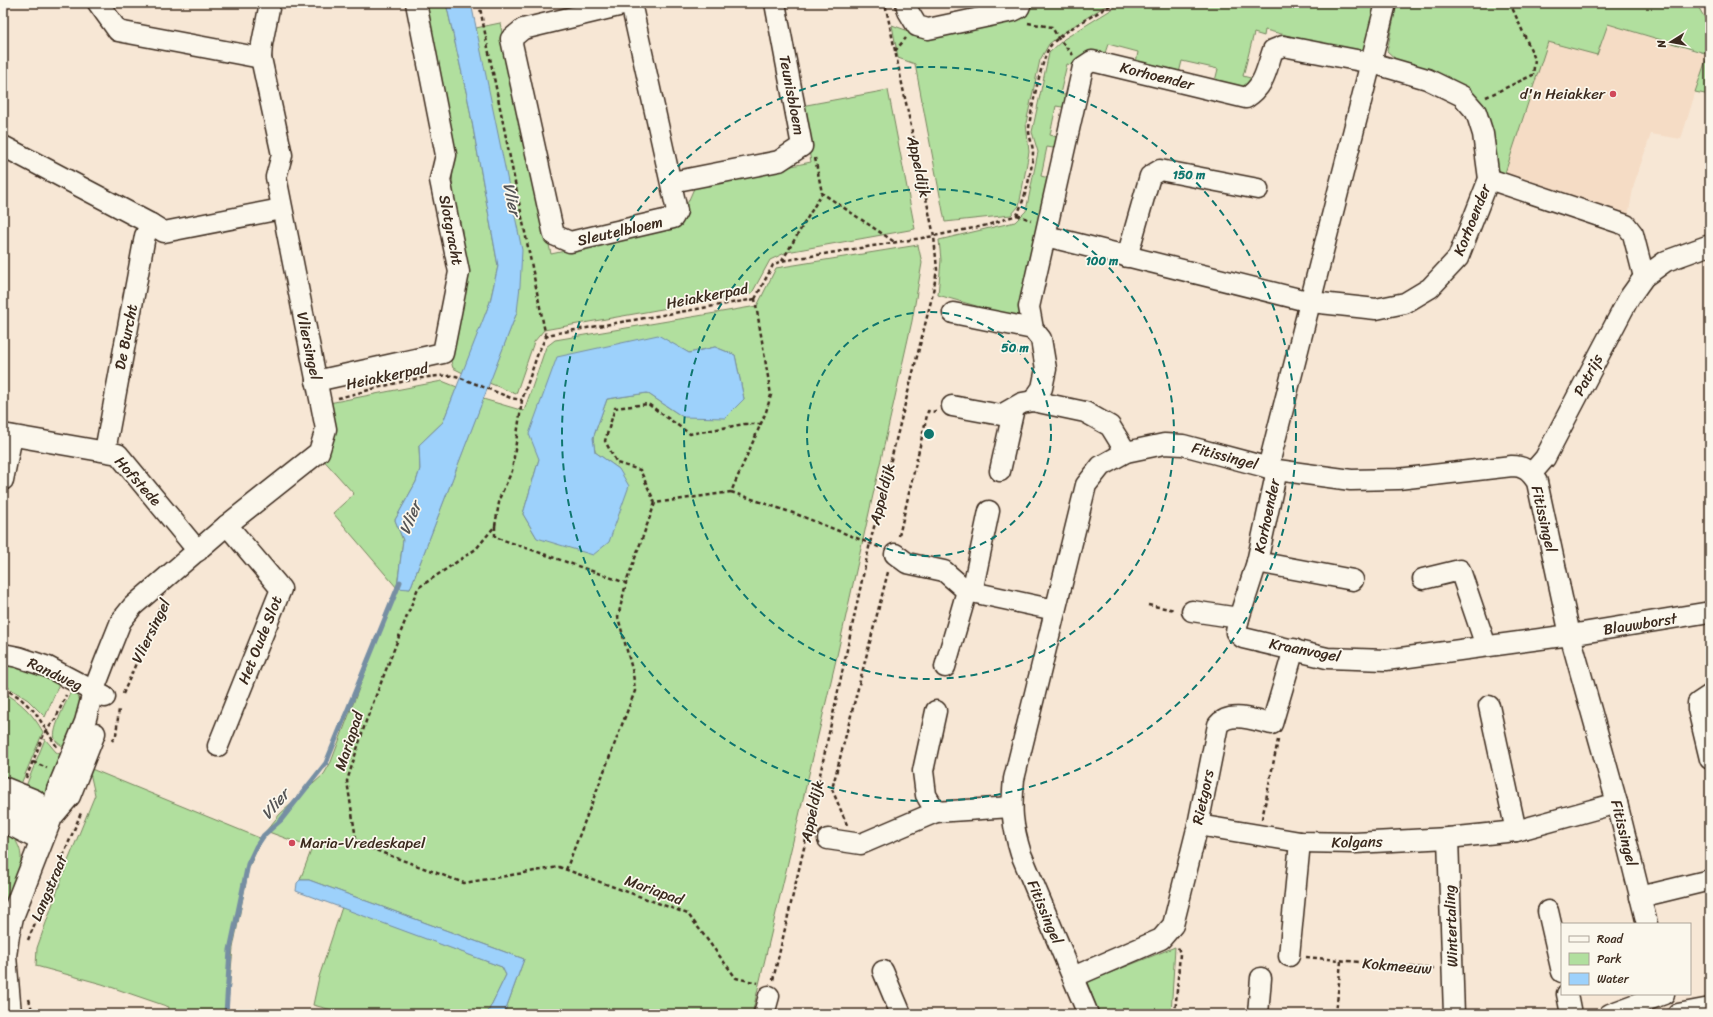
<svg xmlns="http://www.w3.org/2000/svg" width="1713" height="1017" viewBox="0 0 1713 1017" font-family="Sriracha,sans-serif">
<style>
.built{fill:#f5dcc5}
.green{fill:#b1df9e;stroke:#76845e;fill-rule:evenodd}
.water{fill:#9dd1fb;stroke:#768ea3}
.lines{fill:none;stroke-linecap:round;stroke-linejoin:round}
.stream{stroke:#768ea3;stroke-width:5}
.minor-casing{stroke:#3b2a1e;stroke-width:23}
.major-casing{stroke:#3b2a1e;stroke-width:25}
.path{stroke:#3b2a1e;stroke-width:2.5;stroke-dasharray:4 3;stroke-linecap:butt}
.minor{stroke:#fbf7ec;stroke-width:20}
.major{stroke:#fbf7ec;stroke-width:22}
.ring{fill:none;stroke:#0f766e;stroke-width:2;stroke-dasharray:7 5}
.poi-dot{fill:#d1495b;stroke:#fbf7ec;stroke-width:1.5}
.labels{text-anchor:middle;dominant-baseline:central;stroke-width:3.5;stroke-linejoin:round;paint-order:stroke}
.street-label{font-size:15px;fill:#3b2a1e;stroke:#fbf7ec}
.poi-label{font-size:15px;fill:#3b2a1e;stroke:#fbf7ec;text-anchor:end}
.water-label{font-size:16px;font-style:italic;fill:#545455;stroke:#fbf7ec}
.centre{fill:#0f766e;stroke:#fbf7ec;stroke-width:2}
.ring-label{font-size:12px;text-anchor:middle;font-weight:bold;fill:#0f766e;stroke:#fbf7ec;stroke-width:3.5;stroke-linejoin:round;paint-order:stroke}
</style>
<rect width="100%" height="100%" fill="#f7e7d5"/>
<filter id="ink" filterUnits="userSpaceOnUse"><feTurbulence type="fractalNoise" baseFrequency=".025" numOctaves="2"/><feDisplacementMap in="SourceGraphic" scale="8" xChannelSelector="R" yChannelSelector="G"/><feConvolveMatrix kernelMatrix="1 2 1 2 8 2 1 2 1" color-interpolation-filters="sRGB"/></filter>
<g filter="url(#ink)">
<path class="built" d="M1608 24 1707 55 1681 139 1651 134 1634 184 1628 216 1503 179 1547 41 1597 55Z"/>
<g class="green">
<path d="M421 3H446L468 100 498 266 490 302 463 373 453 368 450 358 462 264V230L453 198 452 161Z"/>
<path d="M1025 3H1110L1064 32 1049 44 1040 60 1026 123 1029 152 1019 206 1011 215 945 222 915 64 898 58 892 25 922 36Z"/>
<path d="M1122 3H1380L1367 47 1356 52 1265 30 1264 36 1254 33 1243 76 1254 79 1244 88 1215 81 1218 69 1182 61 1179 73 1136 63 1138 52 1108 44 1104 56 1076 66 1067 64 1060 94 1071 96 1068 108 1056 106 1050 135 1061 138 1059 149 1047 147 1041 176 1052 179 1023 313 1018 318 938 295 941 260 939 240 1015 222 1026 211 1038 152 1032 132 1049 53 1064 39Z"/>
<path d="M1397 3H1696L1710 27V95L1695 92 1708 54 1608 24 1597 55 1548 42 1503 179 1498 172 1483 113 1399 62 1387 51Z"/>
<path d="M500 23 551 254 677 227 695 186 811 162 801 106 888 90 915 229 787 252 770 260 752 293 544 330 534 342 516 394 489 383 517 312 476 28Z"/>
<path d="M918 245 922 263 912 321 836 660 752 1014H504L524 959 309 880H300L312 848 266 831 280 814 324 774 331 762 397 588 333 513 354 494 320 456 329 403 442 381 457 387 443 422 419 445 420 469 416 482 395 520 403 540 397 587 410 589 483 399 524 411 546 347 555 340 757 306 776 268ZM658 336 689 353 715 347 735 355 744 399 683 417 647 393 607 399 593 438 595 452 619 469 537 538 523 514 539 459Z"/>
<path d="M3 660 34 668 59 684 45 717 28 700 3 684Z"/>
<path d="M72 689 78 696 82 706 69 750C65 747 57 744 55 739 51 730 68 699 72 689Z"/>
<path d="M3 692C21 702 33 714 43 732L21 784 3 777Z"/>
<path d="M45 739 56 752 67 758 50 791 43 796 24 791Z"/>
<path d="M89 768 262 839 249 867 233 948 227 1014H168L169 1007 102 984 36 966 37 948 68 861 95 795Z"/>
<path d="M3 827C38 856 13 878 3 912Z"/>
<path d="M342 907 502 967 506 975 487 1014H347L313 1005 319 977Z"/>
<path d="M1175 947 1171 1014H1099L1087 982Z"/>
</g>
<g class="water">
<path d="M446 3H471L522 250 520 286 517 312 410 589 397 588 403 540 395 520 416 482 420 469 419 445 443 422 490 302 498 266 468 100Z"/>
<path d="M658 335 689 353 715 347 735 355 744 399 725 418 683 417 647 393 607 399 593 438 595 452 619 469 629 486 609 542 593 555 537 538 523 514 539 459 529 434 557 357Z"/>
<path d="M300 880H309L524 959 504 1014H487L506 975 502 967 296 891 297 883Z"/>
</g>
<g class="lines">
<path class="stream" d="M226 1014 230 950 248 864 256 847 264 835 281 820 326 763 400 582"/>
<defs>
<g id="minor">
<path d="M98 3 118 31 261 58"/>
<path d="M631 3 677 211 673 218 570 242 554 235 511 39 523 29Z"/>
<path d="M906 3 908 11 917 26 928 29 1013 11 1019 8 1021 3"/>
<path d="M3 146 151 224 164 232 281 209"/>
<path d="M1489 179 1626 225 1633 234 1644 277"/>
<path d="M672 182 779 161 802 146 775 3"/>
<path d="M1127 257 1150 176 1160 170 1258 189"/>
<path d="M953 313 1033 329"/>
<path d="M316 381 443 353 459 272 440 180 446 155 416 3"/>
<path d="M1033 401 1042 388 1046 369 1041 339 1033 329 1029 307 1083 67 1092 61 1246 98C1265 86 1266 70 1273 50L1283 46 1372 63 1427 79 1462 96 1476 112 1483 134 1489 179 1458 258 1430 288 1405 303 1376 309 1311 302 1046 236"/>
<path d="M952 406 1001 415 1022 403 1033 401 1085 412 1110 426 1126 452"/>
<path d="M3 434 118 454 198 551"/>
<path d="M105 451 145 236 151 224"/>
<path d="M1268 468 1386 3"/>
<path d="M1277 470 1257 562 1239 618 1236 632 1243 638 1327 658 1386 660 1570 635 1710 612"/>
<path d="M1000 471 1014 408"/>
<path d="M1532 473 1545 458 1629 298 1644 277 1666 261 1710 245"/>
<path d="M3 480 12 436"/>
<path d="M895 554 907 563 944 571 967 591 1055 610"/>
<path d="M1257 562 1353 580"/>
<path d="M1423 579 1460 570 1486 646"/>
<path d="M972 592 989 511"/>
<path d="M1192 611 1239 618"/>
<path d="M3 654 18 657 48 667 105 697"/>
<path d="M945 667 967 591"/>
<path d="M1710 695 1698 703V709L1710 759"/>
<path d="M1489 706 1516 831"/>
<path d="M218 746 281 589 227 525"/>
<path d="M3 787 35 800 50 820"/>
<path d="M936 812 926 795 923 771 936 711"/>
<path d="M53 816 70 796 95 733"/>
<path d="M50 820 57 790 85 722 93 692 105 661 121 621 133 606 227 525 319 452 326 429 276 177 282 155 261 58 262 44 270 3"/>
<path d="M1198 825 1300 842 1355 843 1448 838 1516 831 1617 803"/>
<path d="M1448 838 1454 1014"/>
<path d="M828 839 861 844 936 812 1011 807"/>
<path d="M1640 897 1710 880"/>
<path d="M1548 911 1562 972"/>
<path d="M1289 956 1300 842"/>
<path d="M883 971 901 1014"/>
<path d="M1073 977 1161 939 1173 925 1198 825 1218 725C1230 710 1256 721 1272 724L1294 649"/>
<path d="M1567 994 1571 1014"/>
<path d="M764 1014 769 996"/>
<path d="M1088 1014 1021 854C1012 825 1011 809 1014 779L1086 485 1101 466 1126 452 1164 444 1183 445 1277 470 1351 480 1398 479 1512 466C1524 466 1530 471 1537 482L1570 635 1617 803 1647 924"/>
<path d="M1258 1014 1261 978"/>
<path d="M1610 1014 1664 994"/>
<path d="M1678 1014 1710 1008"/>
</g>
<g id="major">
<path d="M3 800 50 820 12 917 8 935 5 956 10 1014"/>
<path d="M3 820 41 840"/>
</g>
</defs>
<use href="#minor" class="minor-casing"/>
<use href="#major" class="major-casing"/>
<g class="path">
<path d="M479 3 546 337"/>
<path d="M1028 23 1052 27 1058 38 1073 55"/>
<path d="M895 51 906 38"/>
<path d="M1486 97 1533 75 1535 59 1510 3"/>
<path d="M815 158 822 193"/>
<path d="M1017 215 1031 220"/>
<path d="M782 261 822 193 896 243"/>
<path d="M755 299 552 334 546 337 538 353 522 400 512 471 500 497 495 526 476 549 418 588 366 721 347 781 356 839 367 847 464 883 559 867 688 914 736 978 758 983"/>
<path d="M755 299 773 265 781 261 934 236 988 225 1017 215C1025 199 1032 171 1033 153 1033 146 1030 139 1029 132 1028 120 1043 53 1051 45 1064 30 1097 14 1114 3"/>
<path d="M338 398C372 390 423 373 456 376L511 398 522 400"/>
<path d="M731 492 796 514 879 547"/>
<path d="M655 503 640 470 617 463 605 441 615 408 648 404 690 434 744 424H761"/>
<path d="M495 526V537L626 583 655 503 731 492 766 412 771 395 755 299"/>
<path d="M899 536 928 411 936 412"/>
<path d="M1148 605 1175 610"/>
<path d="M3 688 19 697 35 712 57 747"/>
<path d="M123 694 160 607"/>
<path d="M112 741 116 735 119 709"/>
<path d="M33 762 47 768"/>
<path d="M26 778 44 734 56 718 66 695"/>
<path d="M1262 819 1278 740"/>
<path d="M847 825 832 789 888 572"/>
<path d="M566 870 635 691 633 673 618 617 626 583"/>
<path d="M28 940 81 813"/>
<path d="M1306 957 1434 969"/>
<path d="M773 980 807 835 870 543 932 297 937 270 934 236 885 3"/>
<path d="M29 999 33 1014"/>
<path d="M1175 1014 1180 954 1178 947"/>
<path d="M1336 1014 1341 961"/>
</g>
<use href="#minor" class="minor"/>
<use href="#major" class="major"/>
</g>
</g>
<g class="ring">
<circle cx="929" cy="434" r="122"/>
<circle cx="929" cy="434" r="245"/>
<circle cx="929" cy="434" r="367"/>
</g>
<g class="poi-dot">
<circle cx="1613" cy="94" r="4"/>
<circle cx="292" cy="843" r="4"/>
</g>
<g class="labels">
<g class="street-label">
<text transform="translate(1157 76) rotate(14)">Korhoender</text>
<text transform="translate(792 95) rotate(79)">Teunisbloem</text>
<text transform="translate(919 167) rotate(78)">Appeldijk</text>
<text transform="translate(1472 220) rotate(-68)">Korhoender</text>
<text transform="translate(451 230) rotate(79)">Slotgracht</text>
<text transform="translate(620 231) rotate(-13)">Sleutelbloem</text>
<text transform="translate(707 296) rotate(-11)">Heiakkerpad</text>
<text transform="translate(126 337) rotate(-79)">De Burcht</text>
<text transform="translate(309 346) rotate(78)">Vliersingel</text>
<text transform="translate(1588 375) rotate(-62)">Patrijs</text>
<text transform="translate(387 376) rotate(-12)">Heiakkerpad</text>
<text transform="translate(1225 456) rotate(15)">Fitissingel</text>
<text transform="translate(138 481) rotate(48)">Hofstede</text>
<text transform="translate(882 494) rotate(-76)">Appeldijk</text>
<text transform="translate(1267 516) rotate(-78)">Korhoender</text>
<text transform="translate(1544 519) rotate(77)">Fitissingel</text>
<text transform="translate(1640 624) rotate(-9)">Blauwborst</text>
<text transform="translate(151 631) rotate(-64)">Vliersingel</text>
<text transform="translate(260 640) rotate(-68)">Het Oude Slot</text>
<text transform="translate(1305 650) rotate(11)">Kraanvogel</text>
<text transform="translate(55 674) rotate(25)">Randweg</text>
<text transform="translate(349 741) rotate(-72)">Mariapad</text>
<text transform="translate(1203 797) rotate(-78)">Rietgors</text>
<text transform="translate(812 811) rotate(-78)">Appeldijk</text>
<text transform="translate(1624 833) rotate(76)">Fitissingel</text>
<text transform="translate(1357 842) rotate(-1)">Kolgans</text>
<text transform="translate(49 888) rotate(-67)">Langstraat</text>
<text transform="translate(654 890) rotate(20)">Mariapad</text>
<text transform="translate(1045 912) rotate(67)">Fitissingel</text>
<text transform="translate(1451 926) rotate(-92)">Wintertaling</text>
<text transform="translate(1397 966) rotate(5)">Kokmeeuw</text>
</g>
<g class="poi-label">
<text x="1605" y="94">d'n Heiakker</text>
<text x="300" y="843" text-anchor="start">Maria-Vredeskapel</text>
</g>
<g class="water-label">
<text transform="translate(512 199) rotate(78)">Vlier</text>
<text transform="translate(410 518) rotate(-68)">Vlier</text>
<text transform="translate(275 804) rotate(-49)">Vlier</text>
</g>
</g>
<circle cx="929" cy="434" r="6" class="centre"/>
<g class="ring-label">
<text x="1189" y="179">150 m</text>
<text x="1102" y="265">100 m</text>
<text x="1015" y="352">50 m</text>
</g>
<rect width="1713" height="1017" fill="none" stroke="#fbf7ec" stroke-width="16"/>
<rect x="8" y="8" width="1697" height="1001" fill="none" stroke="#3b2a1e" stroke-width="1.5" filter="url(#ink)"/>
<rect x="1561" y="923" width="130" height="72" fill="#fbf7ec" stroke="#aea59a"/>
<rect x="1569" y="936" width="20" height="6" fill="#fbf7ec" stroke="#aea59a"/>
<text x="1597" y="943" font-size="12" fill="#3b2a1e">Road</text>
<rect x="1569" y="953" width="20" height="12" fill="#b1df9e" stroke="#aea59a"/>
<text x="1597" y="963" font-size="12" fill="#3b2a1e">Park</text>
<rect x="1569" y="973" width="20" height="12" fill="#9dd1fb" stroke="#aea59a"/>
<text x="1597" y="983" font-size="12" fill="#3b2a1e">Water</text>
<g transform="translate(1671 42) rotate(259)" stroke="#fbf7ec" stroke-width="3" paint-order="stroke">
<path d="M0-3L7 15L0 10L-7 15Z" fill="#3b2a1e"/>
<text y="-6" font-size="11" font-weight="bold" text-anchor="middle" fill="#3b2a1e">N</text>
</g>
</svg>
